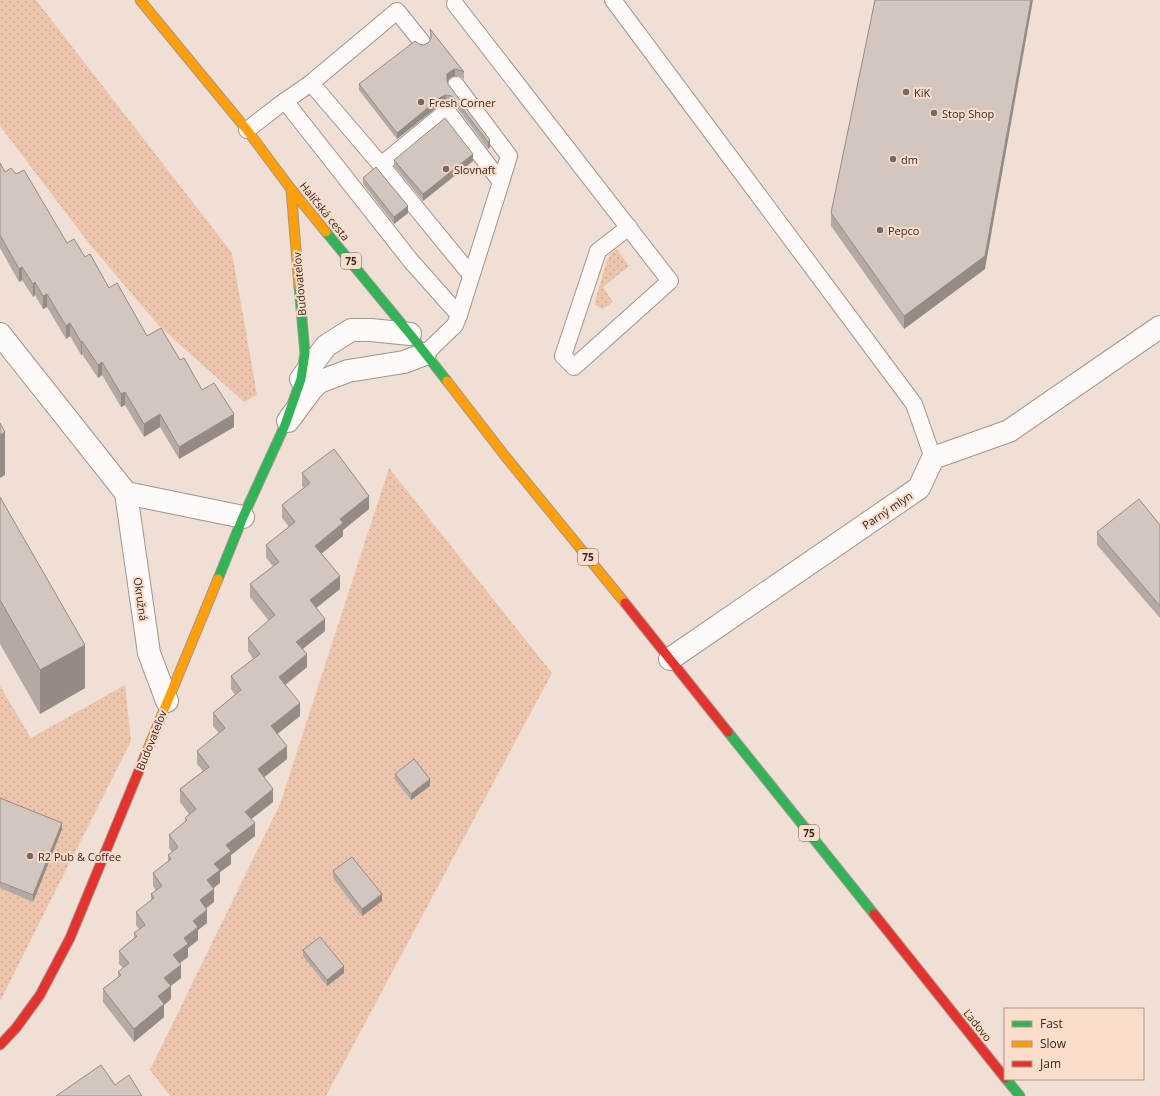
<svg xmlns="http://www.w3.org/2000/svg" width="1160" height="1096" viewBox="0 0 1160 1096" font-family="'Open Sans',sans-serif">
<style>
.green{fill:url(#green-dots)}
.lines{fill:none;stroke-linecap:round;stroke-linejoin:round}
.lane-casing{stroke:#a1958d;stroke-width:18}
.street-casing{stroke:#a1958d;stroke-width:24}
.fast-casing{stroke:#a1958d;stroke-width:11}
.slow-casing{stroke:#a1958d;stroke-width:11}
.jam-casing{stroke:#a1958d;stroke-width:11}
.lane{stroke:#fdfaf9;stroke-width:16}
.street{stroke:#fdfaf9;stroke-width:22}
.fast{stroke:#30b455;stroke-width:9}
.slow{stroke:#ff9f0a;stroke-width:9}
.jam{stroke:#e5322d;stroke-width:9}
.wall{fill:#b5aaa3}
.shaded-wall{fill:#948b85}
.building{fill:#d3c6be;stroke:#948b85}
.poi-dot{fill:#756961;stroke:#faddca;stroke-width:1.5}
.labels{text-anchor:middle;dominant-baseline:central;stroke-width:4;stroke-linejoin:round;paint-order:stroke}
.shield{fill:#faddca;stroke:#6f5f54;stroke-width:1}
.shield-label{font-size:10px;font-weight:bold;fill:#342922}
.poi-label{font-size:11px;fill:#342922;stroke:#faddca;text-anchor:start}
.street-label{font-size:11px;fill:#342922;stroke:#faddca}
</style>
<defs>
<pattern id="green-dots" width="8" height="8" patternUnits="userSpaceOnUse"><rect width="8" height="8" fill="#ecc5ac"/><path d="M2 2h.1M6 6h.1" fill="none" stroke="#cba994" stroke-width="1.8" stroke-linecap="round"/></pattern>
</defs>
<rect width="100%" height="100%" fill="#efdfd5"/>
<g class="green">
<path d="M0 0H36L232 253 257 395 244 402 159 326 88 242 0 126Z"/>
<path d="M617 249 629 266 603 287 613 302 603 309 595 305V301L607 260 611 254Z"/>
<path d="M389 468 552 673 326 1096H170L150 1070 280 804Z"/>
<path d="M125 685 131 741 0 1001V686L31 738Z"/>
</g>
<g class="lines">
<defs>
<g id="lane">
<path d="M613 0 914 404 933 458"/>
<path d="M455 4 670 281 574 367 563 356 598 251 629 227"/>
<path d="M311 83 381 165 471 275"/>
<path d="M456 85 509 156 501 182"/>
<path d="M285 101 411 261 459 315"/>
<path d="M247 130 278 106 311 83 397 11 422 42"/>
<path d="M381 165 447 111 501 182 459 315 455 325 425 354"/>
</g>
<g id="street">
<path d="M0 334 126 493 149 653 167 701"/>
<path d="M301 379 326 346 351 330H371L410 334"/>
<path d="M288 421 311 390 319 382 348 371 404 362 425 354"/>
<path d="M126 493 243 517"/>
<path d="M670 659 919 488 933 458 1009 431 1160 327"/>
</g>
<g id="fast">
<path d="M326 232 410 334 447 381"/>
<path d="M218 579 243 517 285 425 301 379 305 353 299 286"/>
<path d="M728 732 874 914"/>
<path d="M1006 1079 1020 1096"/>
</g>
<g id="slow">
<path d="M140 0 247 130 291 189 326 232"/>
<path d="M291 189 299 286"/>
<path d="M447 381 505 456 625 603"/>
<path d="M145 756 218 579"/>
</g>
<g id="jam">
<path d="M625 603 728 732"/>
<path d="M874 914 1005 1078"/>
<path d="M0 1045 16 1028 40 995 70 938 145 756"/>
</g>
</defs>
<use href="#lane" class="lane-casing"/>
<use href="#street" class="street-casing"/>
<use href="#fast" class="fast-casing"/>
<use href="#slow" class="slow-casing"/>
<use href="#jam" class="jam-casing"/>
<use href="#lane" class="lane"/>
<use href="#street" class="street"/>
<use href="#fast" class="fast"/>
<use href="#slow" class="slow"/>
<use href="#jam" class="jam"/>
</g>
<g class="wall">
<path d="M430 29 464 72V79L459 76H455L451 77 447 82 448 84 490 140V147L488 149 455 105 451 102H446L441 104 397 139 359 90V84L419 44 423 45 428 43 431 39Z"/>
<path d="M394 160 473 161 423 201 394 166Z"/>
<path d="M0 163 5 172 67 243 85 257 147 336 180 360 202 390 234 427 179 459 160 427 144 437 125 405 121 407 102 375 98 378 82 354 81 355 70 336 66 339 47 307 43 309 35 295 33 297 22 280 19 282 0 248Z"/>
<path d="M363 178 408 213 394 224 363 184Z"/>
<path d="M831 213 985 269 904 329 831 226Z"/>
<path d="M302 473 369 509 343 530V536L321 554 340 589 316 608 325 631 303 649 307 667 285 685 300 716 277 734 287 759 264 777 273 802 251 819 255 836 231 855V864L220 872V883L213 888 214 902 206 908 207 923 198 930V940L188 948V957L179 963 181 978 171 986V999L164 1005V1017L134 1042 103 1002V989L118 977V972L123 968 119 964V951L134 938V933L139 929 136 925V912L151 900V894L156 891 153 886V873L168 862V855L172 852 169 848V835L185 822V818L189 814 180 802V789L203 771 197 764V751L219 733 213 726V713L235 695 231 689V676L253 659 248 651V638L269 621 250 597V584L273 566 266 558V545L289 527 282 518V505L304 488 302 486Z"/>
<path d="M0 497 85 688 40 714 0 644Z"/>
<path d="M1160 525V618L1097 545V532Z"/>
<path d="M395 774 430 786 411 800 395 780Z"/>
<path d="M0 798 62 829 33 902 0 888Z"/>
<path d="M333 871 382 901 362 916 333 878Z"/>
<path d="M303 950 344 973 327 986 303 956Z"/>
</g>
<g class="shaded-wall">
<path d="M1031 0H1033L985 269 904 329V316Z"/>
<path d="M455 69V76L451 77 447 81V86V74L451 71Z"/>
<path d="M446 95V102L441 104 397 139V133L441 97Z"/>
<path d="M490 140V147L488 149V142Z"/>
<path d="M473 154V161L423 201V194Z"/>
<path d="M408 206V213L394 224V217Z"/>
<path d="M22 267V280L19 282V269Z"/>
<path d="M35 282V295L33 297V284Z"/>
<path d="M47 294V307L43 309V296Z"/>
<path d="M70 323V336L66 339V326Z"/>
<path d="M82 341V354L81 355V342Z"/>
<path d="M102 362V375L98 378V365Z"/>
<path d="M125 392V405L121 407V394Z"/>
<path d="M160 414V427L144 437V424Z"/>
<path d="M234 414V427L179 459V447Z"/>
<path d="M5 432V475L0 478V435Z"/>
<path d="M369 496V509L343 530V536L315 559V546L340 519Z"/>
<path d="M340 576V589L310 613V600Z"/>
<path d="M325 619V631L296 654V642Z"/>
<path d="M85 645V688L40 714V670Z"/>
<path d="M307 654V667L279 690V677Z"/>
<path d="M300 703V716L271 739V726Z"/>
<path d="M287 746V759L258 782V769Z"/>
<path d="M430 779V786L411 800V794Z"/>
<path d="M273 789V802L245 824V812Z"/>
<path d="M62 823V829L33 902V895Z"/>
<path d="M255 823V836L231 855V864L220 872V883L207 893V880L214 864 226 845Z"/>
<path d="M214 889V902L200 913V900Z"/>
<path d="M382 894V901L362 916V909Z"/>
<path d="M207 910V923L198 930V940L188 948V957L173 968V955L184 938 193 921Z"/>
<path d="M181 965V978L164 991V978Z"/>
<path d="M344 966V973L327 986V980Z"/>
<path d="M171 986V999L164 1005V1017L134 1042V1029L158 996Z"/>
</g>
<g class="building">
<path d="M875 0H1031L985 256 904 316 831 213Z"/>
<path d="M430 29 464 72 459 70 455 69 451 71 447 74V80L448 84 490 140 488 142 455 99 451 96 446 95 441 97 397 133 359 84 415 41 419 44 423 45 428 43 431 38V34Z"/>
<path d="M445 118 473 154 423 194 394 160Z"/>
<path d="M0 163 5 172 11 168 16 174 24 170 67 243 74 239 85 257 90 254 109 288 117 283 147 336 161 328 180 360 184 358 202 390 214 383 234 414 179 447 160 414 144 424 125 392 121 394 102 362 98 365 82 341 81 342 70 323 66 326 47 294 43 296 35 282 33 284 22 267 19 269 0 235Z"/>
<path d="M376 167 408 206 394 217 363 178Z"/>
<path d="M0 423 5 432 0 435Z"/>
<path d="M334 449 369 496 340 519 343 523 315 546 340 576 310 600 325 619 296 642 307 654 279 677 300 703 271 726 287 746 258 769 273 789 245 812 255 823 226 845 231 851 214 864 220 870 207 880 214 889 200 900 207 910 193 921 198 927 184 938 188 944 173 955 181 965 164 978 171 986 158 996 164 1004 134 1029 103 989 121 975 118 972 129 963 119 951 137 936 134 933 145 925 136 912 154 898 151 894 162 886 153 873 171 859 168 855 178 847 169 835 187 820 185 818 196 809 180 789 209 767 197 751 225 728 213 713 241 690 231 676 260 654 248 638 275 615 250 584 279 562 266 545 295 522 282 505 310 483 302 473Z"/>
<path d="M0 497 85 645 40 670 0 600Z"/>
<path d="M1139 499 1160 525V606L1097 532Z"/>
<path d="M414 759 430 779 411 794 395 774Z"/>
<path d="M0 798 62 823 33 895 0 882Z"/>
<path d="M352 857 382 894 362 909 333 871Z"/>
<path d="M320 937 344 966 327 980 303 950Z"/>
<path d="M101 1065 115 1085 129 1075 142 1096H56Z"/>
</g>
<g class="poi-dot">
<circle cx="906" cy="92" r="4"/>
<circle cx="421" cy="102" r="4"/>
<circle cx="934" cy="113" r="4"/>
<circle cx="893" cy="159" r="4"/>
<circle cx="446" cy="169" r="4"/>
<circle cx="880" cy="230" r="4"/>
<circle cx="30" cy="856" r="4"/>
</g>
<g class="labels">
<g class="shield">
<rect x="341" y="253" width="20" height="16" rx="3"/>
<rect x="578" y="549" width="20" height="16" rx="3"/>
<rect x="799" y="825" width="20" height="16" rx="3"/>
</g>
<g class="shield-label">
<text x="351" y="261">75</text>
<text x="588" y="557">75</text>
<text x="809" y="833">75</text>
</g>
<g class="poi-label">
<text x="914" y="92">KiK</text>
<text x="429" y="102">Fresh Corner</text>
<text x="942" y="113">Stop Shop</text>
<text x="901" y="159">dm</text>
<text x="454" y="169">Slovnaft</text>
<text x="888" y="230">Pepco</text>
<text x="38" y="856">R2 Pub &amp; Coffee</text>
</g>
<g class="street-label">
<text transform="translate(325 211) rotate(51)">Haličská cesta</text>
<text transform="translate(299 284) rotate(-95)">Budovateľov</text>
<text transform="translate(887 510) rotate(-34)">Parný mlyn</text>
<text transform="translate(141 599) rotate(82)">Okružná</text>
<text transform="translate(151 740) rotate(-68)">Budovateľov</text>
<text transform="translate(978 1025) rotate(51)">Ľadovo</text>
</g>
</g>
<rect x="1004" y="1008" width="140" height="72" fill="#faddca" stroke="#ab9587"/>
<rect x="1012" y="1021" width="20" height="6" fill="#30b455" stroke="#ab9587"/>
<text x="1040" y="1028" font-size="12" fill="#342922">Fast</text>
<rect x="1012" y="1041" width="20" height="6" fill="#ff9f0a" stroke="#ab9587"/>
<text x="1040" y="1048" font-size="12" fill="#342922">Slow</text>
<rect x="1012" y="1061" width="20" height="6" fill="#e5322d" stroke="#ab9587"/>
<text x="1040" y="1068" font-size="12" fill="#342922">Jam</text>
</svg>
